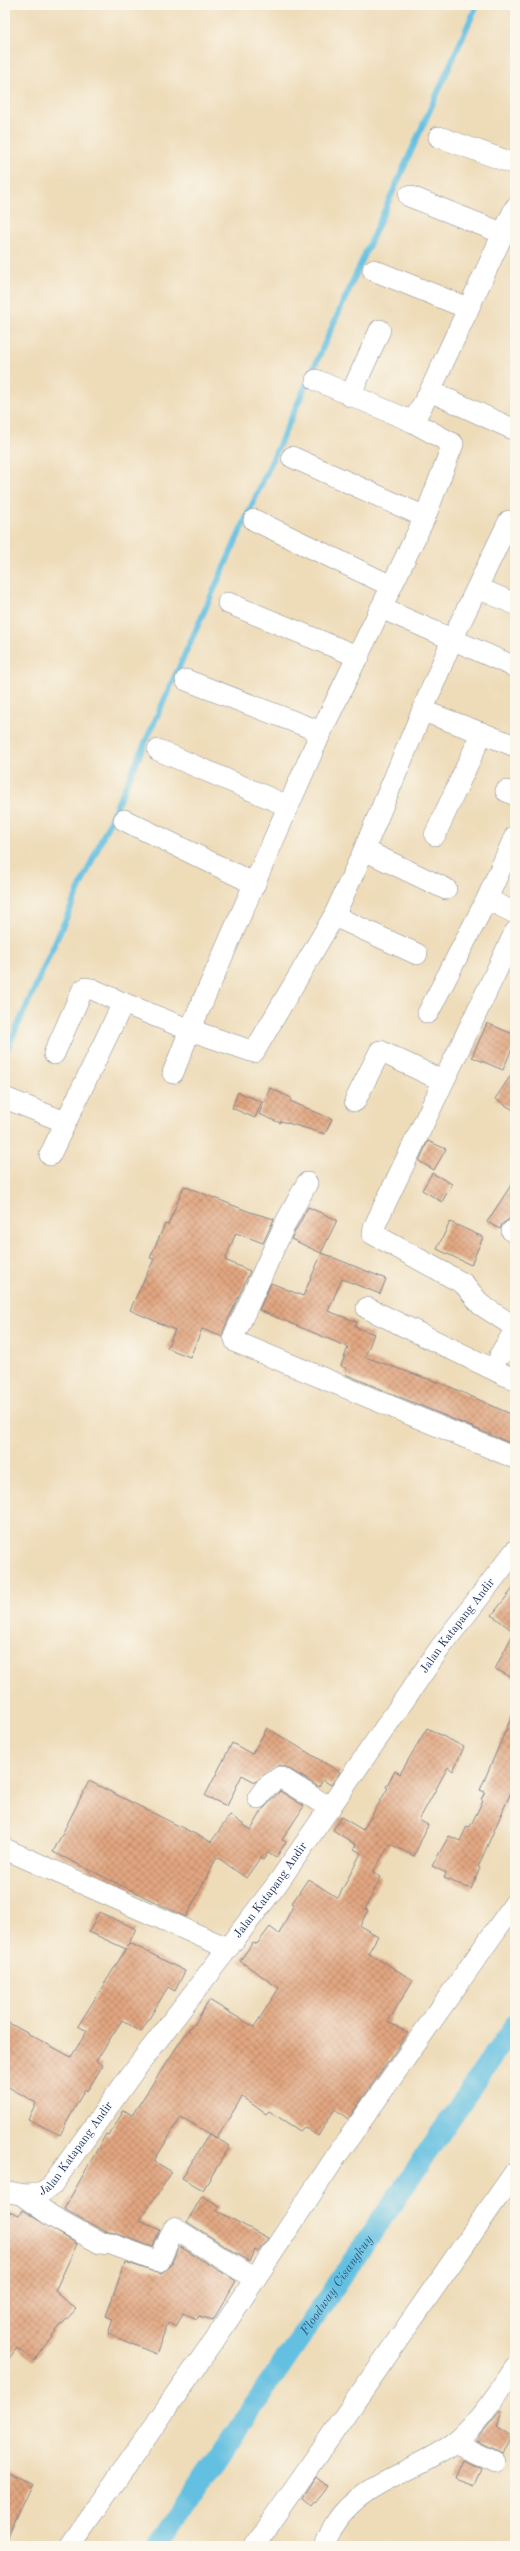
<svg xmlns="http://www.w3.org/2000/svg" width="520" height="2551" viewBox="0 0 520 2551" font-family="'Old Standard TT',serif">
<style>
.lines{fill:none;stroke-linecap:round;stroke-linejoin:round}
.stream{stroke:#63c0e1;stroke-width:6}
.canal{stroke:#63c0e1;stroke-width:21}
.building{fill:url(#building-cross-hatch)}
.minor-casing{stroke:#84868c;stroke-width:22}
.minor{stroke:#fff;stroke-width:21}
.labels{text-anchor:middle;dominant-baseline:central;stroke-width:3.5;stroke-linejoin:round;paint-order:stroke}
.street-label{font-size:12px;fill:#1b2f5e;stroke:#fbf7ec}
.water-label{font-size:13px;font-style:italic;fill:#315a85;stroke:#fbf7ec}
</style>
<defs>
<pattern id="building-cross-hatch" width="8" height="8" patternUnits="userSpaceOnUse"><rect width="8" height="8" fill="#e2a680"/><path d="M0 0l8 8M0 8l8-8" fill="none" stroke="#b6886c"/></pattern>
</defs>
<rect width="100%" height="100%" fill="#fbf7ec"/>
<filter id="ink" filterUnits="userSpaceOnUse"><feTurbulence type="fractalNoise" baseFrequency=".025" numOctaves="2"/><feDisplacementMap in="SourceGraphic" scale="8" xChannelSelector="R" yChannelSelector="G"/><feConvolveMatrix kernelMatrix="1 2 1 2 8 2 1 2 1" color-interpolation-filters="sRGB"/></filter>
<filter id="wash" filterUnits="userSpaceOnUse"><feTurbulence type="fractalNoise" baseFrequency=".012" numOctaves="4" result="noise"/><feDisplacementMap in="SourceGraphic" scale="16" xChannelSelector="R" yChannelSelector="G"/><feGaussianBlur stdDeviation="0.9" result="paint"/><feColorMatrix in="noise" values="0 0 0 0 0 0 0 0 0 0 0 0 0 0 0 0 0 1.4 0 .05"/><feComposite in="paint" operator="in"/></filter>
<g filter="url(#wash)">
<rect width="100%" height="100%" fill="#eedcb9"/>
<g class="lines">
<path class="stream" d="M5 1054 477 5"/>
<path class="canal" id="s1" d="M158 2546 515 2024"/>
</g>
<g id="blocks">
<g class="building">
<path d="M487 1023 515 1035V1041L503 1070 472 1057Z"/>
<path d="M515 1069V1111L495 1099Z"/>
<path d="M270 1088 291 1098 290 1101 332 1119 325 1134 281 1121 280 1123 259 1114Z"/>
<path d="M238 1092 262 1102 255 1118 232 1108Z"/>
<path d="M428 1141 446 1149 434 1170 419 1161Z"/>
<path d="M432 1173 452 1184 442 1202 422 1190Z"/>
<path d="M515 1179V1215L502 1224 500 1229 487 1222Z"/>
<path d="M184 1186 250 1212 274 1219 263 1243 236 1233 225 1260 250 1271 223 1331V1337L202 1329 190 1357 167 1348 175 1330 130 1310 154 1259 150 1258 165 1224 168 1225Z"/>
<path d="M308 1207 337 1220 321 1253 291 1239Z"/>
<path d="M450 1222 483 1237 471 1265 437 1249Z"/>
<path d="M322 1253 386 1279 380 1294 342 1279 328 1311 357 1322 355 1327 374 1334 365 1357 448 1386 515 1416V1445L345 1374 347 1369 341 1366 348 1347 259 1310 271 1283 303 1296Z"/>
<path d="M515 1586V1679L495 1669 514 1632 492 1615Z"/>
<path d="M514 1711 515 1783 478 1867 480 1868 471 1889 444 1878 446 1873 432 1866 449 1836 460 1841 467 1826 470 1827 483 1800 481 1799 485 1792 480 1790Z"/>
<path d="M267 1728 340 1772 331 1785 323 1780 319 1787 286 1767 279 1765 255 1782 242 1775 227 1806 205 1796 232 1743 252 1754Z"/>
<path d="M427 1728 464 1747 453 1771 448 1767 419 1820 428 1825 414 1856 390 1844 373 1872 381 1877 365 1909 368 1910 360 1926 378 1936 368 1953 413 1980 388 2022 408 2033 348 2119 335 2109 318 2136 304 2127 300 2131 269 2111 266 2114 242 2097 217 2138 181 2117 154 2161 172 2172 140 2220 160 2230 153 2247 115 2233 104 2231 64 2209 106 2134 109 2136 124 2110 132 2115 192 2024 194 2025 209 2000 254 2027 279 1988 240 1961 253 1942 257 1944 270 1927 279 1934 294 1904 292 1903 308 1879 338 1898 361 1853 354 1849 356 1845 333 1830 341 1817 363 1830 388 1788 386 1787 395 1771 400 1774Z"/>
<path d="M89 1781 211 1842 230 1815 251 1830 263 1809 280 1791 304 1806 282 1840 286 1842 276 1858 268 1853 263 1860 260 1858 246 1878 217 1857 186 1917 53 1852Z"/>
<path d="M99 1912 136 1929 127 1947 130 1943 185 1971 175 1991 168 1987 141 2032 122 2020 96 2061 103 2065 87 2091 85 2089 60 2135 28 2119 36 2103 5 2085V2021L71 2057 87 2031 78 2026 126 1949 89 1932Z"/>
<path d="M209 2134 230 2146 203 2190 182 2178Z"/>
<path d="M202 2196 220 2206 217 2211 268 2238 258 2252 255 2250 249 2261 187 2222Z"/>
<path d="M5 2210 19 2216 22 2210 77 2244 55 2291 76 2309 54 2333 34 2361 17 2348 5 2364Z"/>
<path d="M179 2246 236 2281 213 2320 199 2316 197 2319 183 2313 176 2327 168 2323 156 2354 108 2334 113 2319 106 2316 125 2262 161 2274 170 2267Z"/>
<path d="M500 2411 502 2412 497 2426 512 2437 502 2453 476 2440Z"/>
<path d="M462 2460 481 2469 474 2485 455 2478Z"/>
<path d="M5 2471 32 2483 5 2541Z"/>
<path d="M316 2477 327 2486 311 2506 302 2499Z"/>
</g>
</g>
</g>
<g filter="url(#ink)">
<use href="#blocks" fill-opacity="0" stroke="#84868c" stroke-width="1"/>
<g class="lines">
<defs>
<g id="minor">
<path d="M439 137 515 164"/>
<path d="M409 196 502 233"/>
<path d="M373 270 467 308"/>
<path d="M316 380 413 422 453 444 425 517 381 608"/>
<path d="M430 391 515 208"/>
<path d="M350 396 380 330"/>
<path d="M413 422 430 391 515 430"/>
<path d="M292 457 425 517"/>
<path d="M254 520 391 586"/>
<path d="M478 588 515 604"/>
<path d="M228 603 359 657"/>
<path d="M186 680 321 732"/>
<path d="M423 711 482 733"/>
<path d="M158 750 288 806"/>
<path d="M506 791 515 795"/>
<path d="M124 820 255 884"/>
<path d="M435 835 482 733 515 746"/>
<path d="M515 836 487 899 515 913"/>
<path d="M446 889 364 850 452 640 509 521 515 524"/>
<path d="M334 916 417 954"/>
<path d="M515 932 374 1227 373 1234 464 1284 481 1305 515 1327"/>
<path d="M428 1013 487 899"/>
<path d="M54 1054 82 991 86 988 92 989 123 1003"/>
<path d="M173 1073 190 1030 254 1052 334 916 364 850"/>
<path d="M5 1098 65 1122"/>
<path d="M355 1101 380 1051 443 1081"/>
<path d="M50 1155 123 1003 190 1030 321 732 381 608 515 667"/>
<path d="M307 1183 286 1222 234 1336 236 1342 515 1458"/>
<path d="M512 1231 515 1233"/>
<path d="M367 1308 515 1380"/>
<path d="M500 1355 515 1330"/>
<path d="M258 1798 266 1787 280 1777 330 1808"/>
<path d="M5 1849 227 1948"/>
<path id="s2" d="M5 2191C23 2195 36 2199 51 2186L133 2072 277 1884 440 1648 515 1551"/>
<path d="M22 2195 53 2217 100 2243 111 2244 159 2262 174 2228 255 2279"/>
<path d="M454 2443 495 2462"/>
<path d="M70 2546 222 2329 337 2155 515 1903"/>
<path d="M254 2546 515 2172"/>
<path d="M325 2546C328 2539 331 2531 335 2524 360 2483 416 2471 453 2444 475 2428 500 2391 515 2368"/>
</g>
</defs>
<use href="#minor" class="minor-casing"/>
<use href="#minor" class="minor"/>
</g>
</g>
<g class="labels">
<g class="street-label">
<text stroke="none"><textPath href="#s2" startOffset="741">Jalan Katapang Andir</textPath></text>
<text stroke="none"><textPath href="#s2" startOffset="417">Jalan Katapang Andir</textPath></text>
<text stroke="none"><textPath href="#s2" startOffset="93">Jalan Katapang Andir</textPath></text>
</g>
<g class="water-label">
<text stroke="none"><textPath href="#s1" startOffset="316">Floodway Cisangkuy</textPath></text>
</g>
</g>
<rect width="520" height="2551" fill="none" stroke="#fbf7ec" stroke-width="20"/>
</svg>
